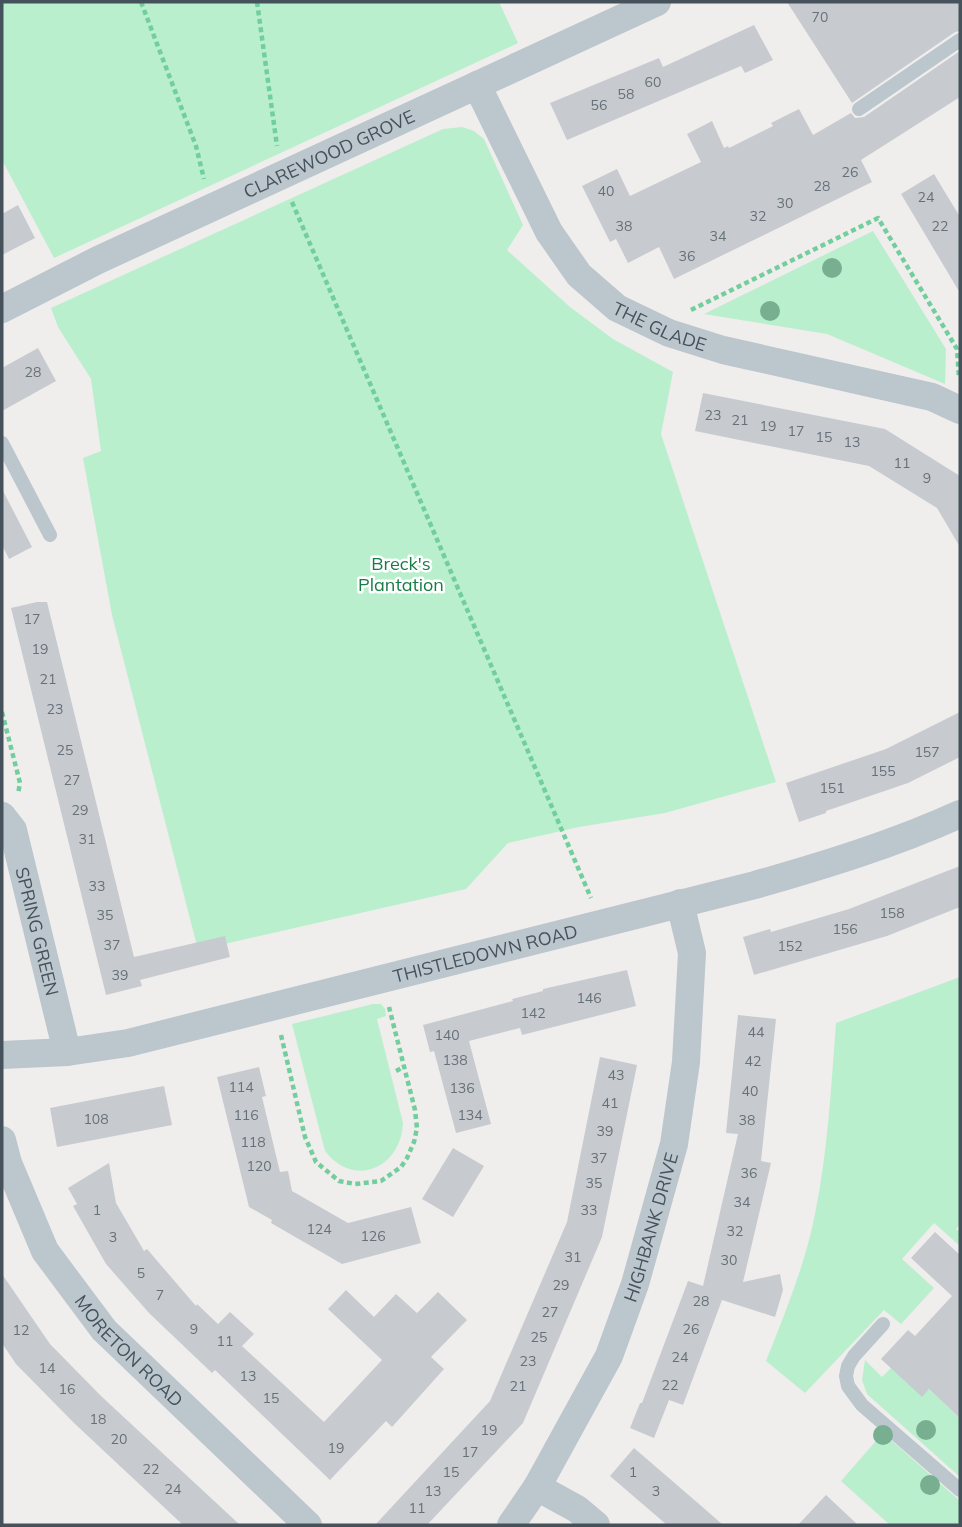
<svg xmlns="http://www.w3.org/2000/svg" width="962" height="1527" viewBox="0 0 962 1527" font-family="Mulish,sans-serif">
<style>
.green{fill:#baefcd}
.building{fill:#c7cbd0}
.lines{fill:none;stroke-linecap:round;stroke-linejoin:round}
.path{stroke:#72ce9d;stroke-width:4.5;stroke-dasharray:5 3.5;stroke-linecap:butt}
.service{stroke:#bbc6cd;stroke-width:14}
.minor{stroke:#bbc6cd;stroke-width:28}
.tree{fill:#78af91}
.labels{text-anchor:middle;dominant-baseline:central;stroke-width:5;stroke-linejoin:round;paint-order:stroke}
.number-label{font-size:14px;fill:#667078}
.street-label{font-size:18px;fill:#45525b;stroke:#fff}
.park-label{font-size:18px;fill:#157d45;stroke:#fff}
</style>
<rect width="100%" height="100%" fill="#f0eded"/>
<g class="green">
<path d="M2 2H499L518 43 54 258 2 160Z"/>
<path d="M462 127 474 131 484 139 523 225 507 250 570 307 613 339 673 372 661 434 776 782 665 813 579 827 508 843 466 889 198 950 112 615 83 458 101 451 91 379 58 327 51 308 443 129Z"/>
<path d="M873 231 946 349 945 384 827 334 704 314Z"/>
<path d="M960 977V1224L956 1229 960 1232V1246L934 1223 902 1259 934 1288 901 1324 884 1310 805 1393 766 1361C785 1313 805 1265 815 1214 828 1151 831 1087 836 1023Z"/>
<path d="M373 1004H381L385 1009 386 1016 377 1019 403 1123C401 1168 354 1189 325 1151L292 1024Z"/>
<path d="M865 1360 882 1377 891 1368 922 1396 929 1389 960 1418V1477L867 1394 862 1380Z"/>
<path d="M883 1433 960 1501V1523L956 1525H890L841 1481Z"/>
</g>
<g class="building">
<path d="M787 2H960V31L955 32 852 103Z"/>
<path d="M754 25 773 60 745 73 741 66 567 140 550 103 659 58 663 67Z"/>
<path d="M960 51V97L861 160 872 182 674 279 659 247 628 263 616 239 610 242 582 186 617 169 630 196 701 162 687 134 712 121 724 148 728 146 729 148 773 126 771 123 799 109 813 135 851 113 855 118 864 117Z"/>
<path d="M934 174 960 217V293L901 194Z"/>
<path d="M18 205 35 238 2 255V214Z"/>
<path d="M38 348 56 381 2 411V368Z"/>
<path d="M703 393 885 429 960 476V547L937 508 869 466 695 431Z"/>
<path d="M2 489 32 547 9 559 2 545Z"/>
<path d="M37 602H47L134 957 225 936 230 957 140 980 142 986 106 995 11 608Z"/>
<path d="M960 712V757L908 783 826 811V813L799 822 786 783 886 749Z"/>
<path d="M960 866V907L887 936 754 975 743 937 770 929 771 932 849 909Z"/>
<path d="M627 970 636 1006 522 1035 520 1028 469 1041 491 1124 456 1133 434 1051 430 1052 423 1025 513 1001 512 999 543 991V989Z"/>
<path d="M738 1015 776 1019 761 1161 771 1163 743 1282 780 1274 783 1290 775 1317 722 1300 683 1405 669 1400 654 1438 630 1428 640 1403H642L688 1281 703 1286 738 1134 726 1133Z"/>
<path d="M600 1057 637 1065 602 1237 523 1423 427 1525H375L490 1401 567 1222Z"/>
<path d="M259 1067 266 1096 262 1097 280 1172 288 1171 292 1191 348 1223 411 1207 421 1243 342 1264 271 1223 272 1220 249 1207 217 1077Z"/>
<path d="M164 1086 172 1125 57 1147 50 1108Z"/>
<path d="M453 1148 484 1166 453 1217 422 1199Z"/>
<path d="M109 1163 116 1203 144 1251 147 1249 196 1306 197 1304 218 1324 230 1312 254 1334 242 1346 324 1422 382 1360 328 1309 346 1290 374 1317 396 1294 417 1313 438 1292 467 1320 431 1357 444 1369 392 1427 386 1421 330 1480 215 1370 212 1373 149 1313 106 1264 73 1206 77 1204 68 1188Z"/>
<path d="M935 1232 960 1255V1418L929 1389 922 1397 881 1359 908 1330 915 1336 952 1296 911 1258Z"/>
<path d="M2 1274 50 1344 101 1396 240 1525H183L74 1423 16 1364 2 1343Z"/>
<path d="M634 1448 699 1504 723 1525H667L610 1476Z"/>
<path d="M826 1495 858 1525H798Z"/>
</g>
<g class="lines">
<g class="path">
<path d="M141 2 196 146 204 179"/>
<path d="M257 2 277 146"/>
<path d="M292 202 591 898"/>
<path d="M691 310 878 218 957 349 959 378"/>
<path d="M2 712 20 783 18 794"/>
<path d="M281 1035 305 1137 316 1162 339 1181 355 1184 381 1181 401 1167 407 1158 414 1142 417 1128 415 1110 389 1007"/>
<path d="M396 1071 404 1067"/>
</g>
<g class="service">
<path d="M859 109 960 40"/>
<path d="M2 443 50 535"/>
<path d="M883 1324 854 1356 848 1366 846 1376 848 1386 862 1405 960 1490"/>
</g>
<g class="minor">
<path id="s1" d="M477 85 549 232 579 275 617 308 669 333 723 350 932 397 960 410"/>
<path id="s2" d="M2 309 98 260 657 2"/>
<path id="s3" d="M2 816 13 830 67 1052"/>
<path id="s4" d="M2 1055 67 1052 128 1043 755 885C825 865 894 844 960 814"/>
<path id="s5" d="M2 1140 8 1163 45 1251 104 1330 308 1525"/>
<path d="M537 1487 577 1509 596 1525"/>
<path id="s6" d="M511 1525 537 1487 609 1356 635 1284 674 1144 686 1062 692 953 680 903"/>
</g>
</g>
<g class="tree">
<circle cx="832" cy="268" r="10"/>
<circle cx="770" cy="311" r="10"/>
<circle cx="926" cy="1430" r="10"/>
<circle cx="883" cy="1435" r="10"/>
<circle cx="930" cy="1485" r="10"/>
</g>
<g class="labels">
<g class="number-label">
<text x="820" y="17">70</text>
<text x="653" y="82">60</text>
<text x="626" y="94">58</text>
<text x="599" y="105">56</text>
<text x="850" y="172">26</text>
<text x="822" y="186">28</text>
<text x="606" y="191">40</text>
<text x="926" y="197">24</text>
<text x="785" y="203">30</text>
<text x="758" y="216">32</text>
<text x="624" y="226">38</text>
<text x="940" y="226">22</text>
<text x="718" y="236">34</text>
<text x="687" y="256">36</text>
<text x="33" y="372">28</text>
<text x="713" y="415">23</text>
<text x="740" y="420">21</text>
<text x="768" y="426">19</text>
<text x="796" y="431">17</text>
<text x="824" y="437">15</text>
<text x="852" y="442">13</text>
<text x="902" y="463">11</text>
<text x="927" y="478">9</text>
<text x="32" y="619">17</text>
<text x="40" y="649">19</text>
<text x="48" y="679">21</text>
<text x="55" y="709">23</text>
<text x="65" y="750">25</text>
<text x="927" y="752">157</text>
<text x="883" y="771">155</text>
<text x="72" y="780">27</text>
<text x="832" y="788">151</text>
<text x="80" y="810">29</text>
<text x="87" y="839">31</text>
<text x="97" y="886">33</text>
<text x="892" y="913">158</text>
<text x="105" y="915">35</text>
<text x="845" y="929">156</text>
<text x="112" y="945">37</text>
<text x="790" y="946">152</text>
<text x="120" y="975">39</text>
<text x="589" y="998">146</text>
<text x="533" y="1013">142</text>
<text x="756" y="1032">44</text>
<text x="447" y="1035">140</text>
<text x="455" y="1060">138</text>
<text x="753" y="1061">42</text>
<text x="616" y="1075">43</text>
<text x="241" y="1087">114</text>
<text x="462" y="1088">136</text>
<text x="750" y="1091">40</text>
<text x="610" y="1103">41</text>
<text x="246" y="1115">116</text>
<text x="470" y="1115">134</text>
<text x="96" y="1119">108</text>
<text x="747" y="1120">38</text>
<text x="605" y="1131">39</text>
<text x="253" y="1142">118</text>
<text x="599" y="1158">37</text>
<text x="259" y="1166">120</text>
<text x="749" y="1173">36</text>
<text x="594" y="1183">35</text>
<text x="742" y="1202">34</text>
<text x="97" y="1210">1</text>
<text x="589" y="1210">33</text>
<text x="319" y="1229">124</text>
<text x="735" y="1231">32</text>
<text x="373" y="1236">126</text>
<text x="113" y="1237">3</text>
<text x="573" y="1257">31</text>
<text x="729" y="1260">30</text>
<text x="141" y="1273">5</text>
<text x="561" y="1285">29</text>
<text x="160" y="1295">7</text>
<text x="701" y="1301">28</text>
<text x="550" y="1312">27</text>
<text x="194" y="1329">9</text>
<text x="691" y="1329">26</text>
<text x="21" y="1330">12</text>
<text x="539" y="1337">25</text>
<text x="225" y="1341">11</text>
<text x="680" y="1357">24</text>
<text x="528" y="1361">23</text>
<text x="47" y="1368">14</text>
<text x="248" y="1376">13</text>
<text x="670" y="1385">22</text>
<text x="518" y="1386">21</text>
<text x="67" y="1389">16</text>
<text x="271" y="1398">15</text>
<text x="98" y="1419">18</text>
<text x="489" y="1430">19</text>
<text x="119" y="1439">20</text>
<text x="336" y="1448">19</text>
<text x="470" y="1452">17</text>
<text x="151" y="1469">22</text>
<text x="451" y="1472">15</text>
<text x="633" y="1472">1</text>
<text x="173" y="1489">24</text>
<text x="433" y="1491">13</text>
<text x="656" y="1491">3</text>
<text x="417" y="1508">11</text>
</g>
<g class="street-label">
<text stroke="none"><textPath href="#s2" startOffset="362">CLAREWOOD GROVE</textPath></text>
<text stroke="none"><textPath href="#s1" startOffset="313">THE GLADE</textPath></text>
<text stroke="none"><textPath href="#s3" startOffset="122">SPRING GREEN</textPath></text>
<text stroke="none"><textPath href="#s4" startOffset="495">THISTLEDOWN ROAD</textPath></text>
<text stroke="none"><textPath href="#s6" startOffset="331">HIGHBANK DRIVE</textPath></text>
<text stroke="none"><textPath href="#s5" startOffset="250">MORETON ROAD</textPath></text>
</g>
<g class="park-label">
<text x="401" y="563">Breck's<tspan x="401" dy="21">Plantation</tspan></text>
</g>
</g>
<rect width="962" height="1527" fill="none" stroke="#45525b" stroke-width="7"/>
</svg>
